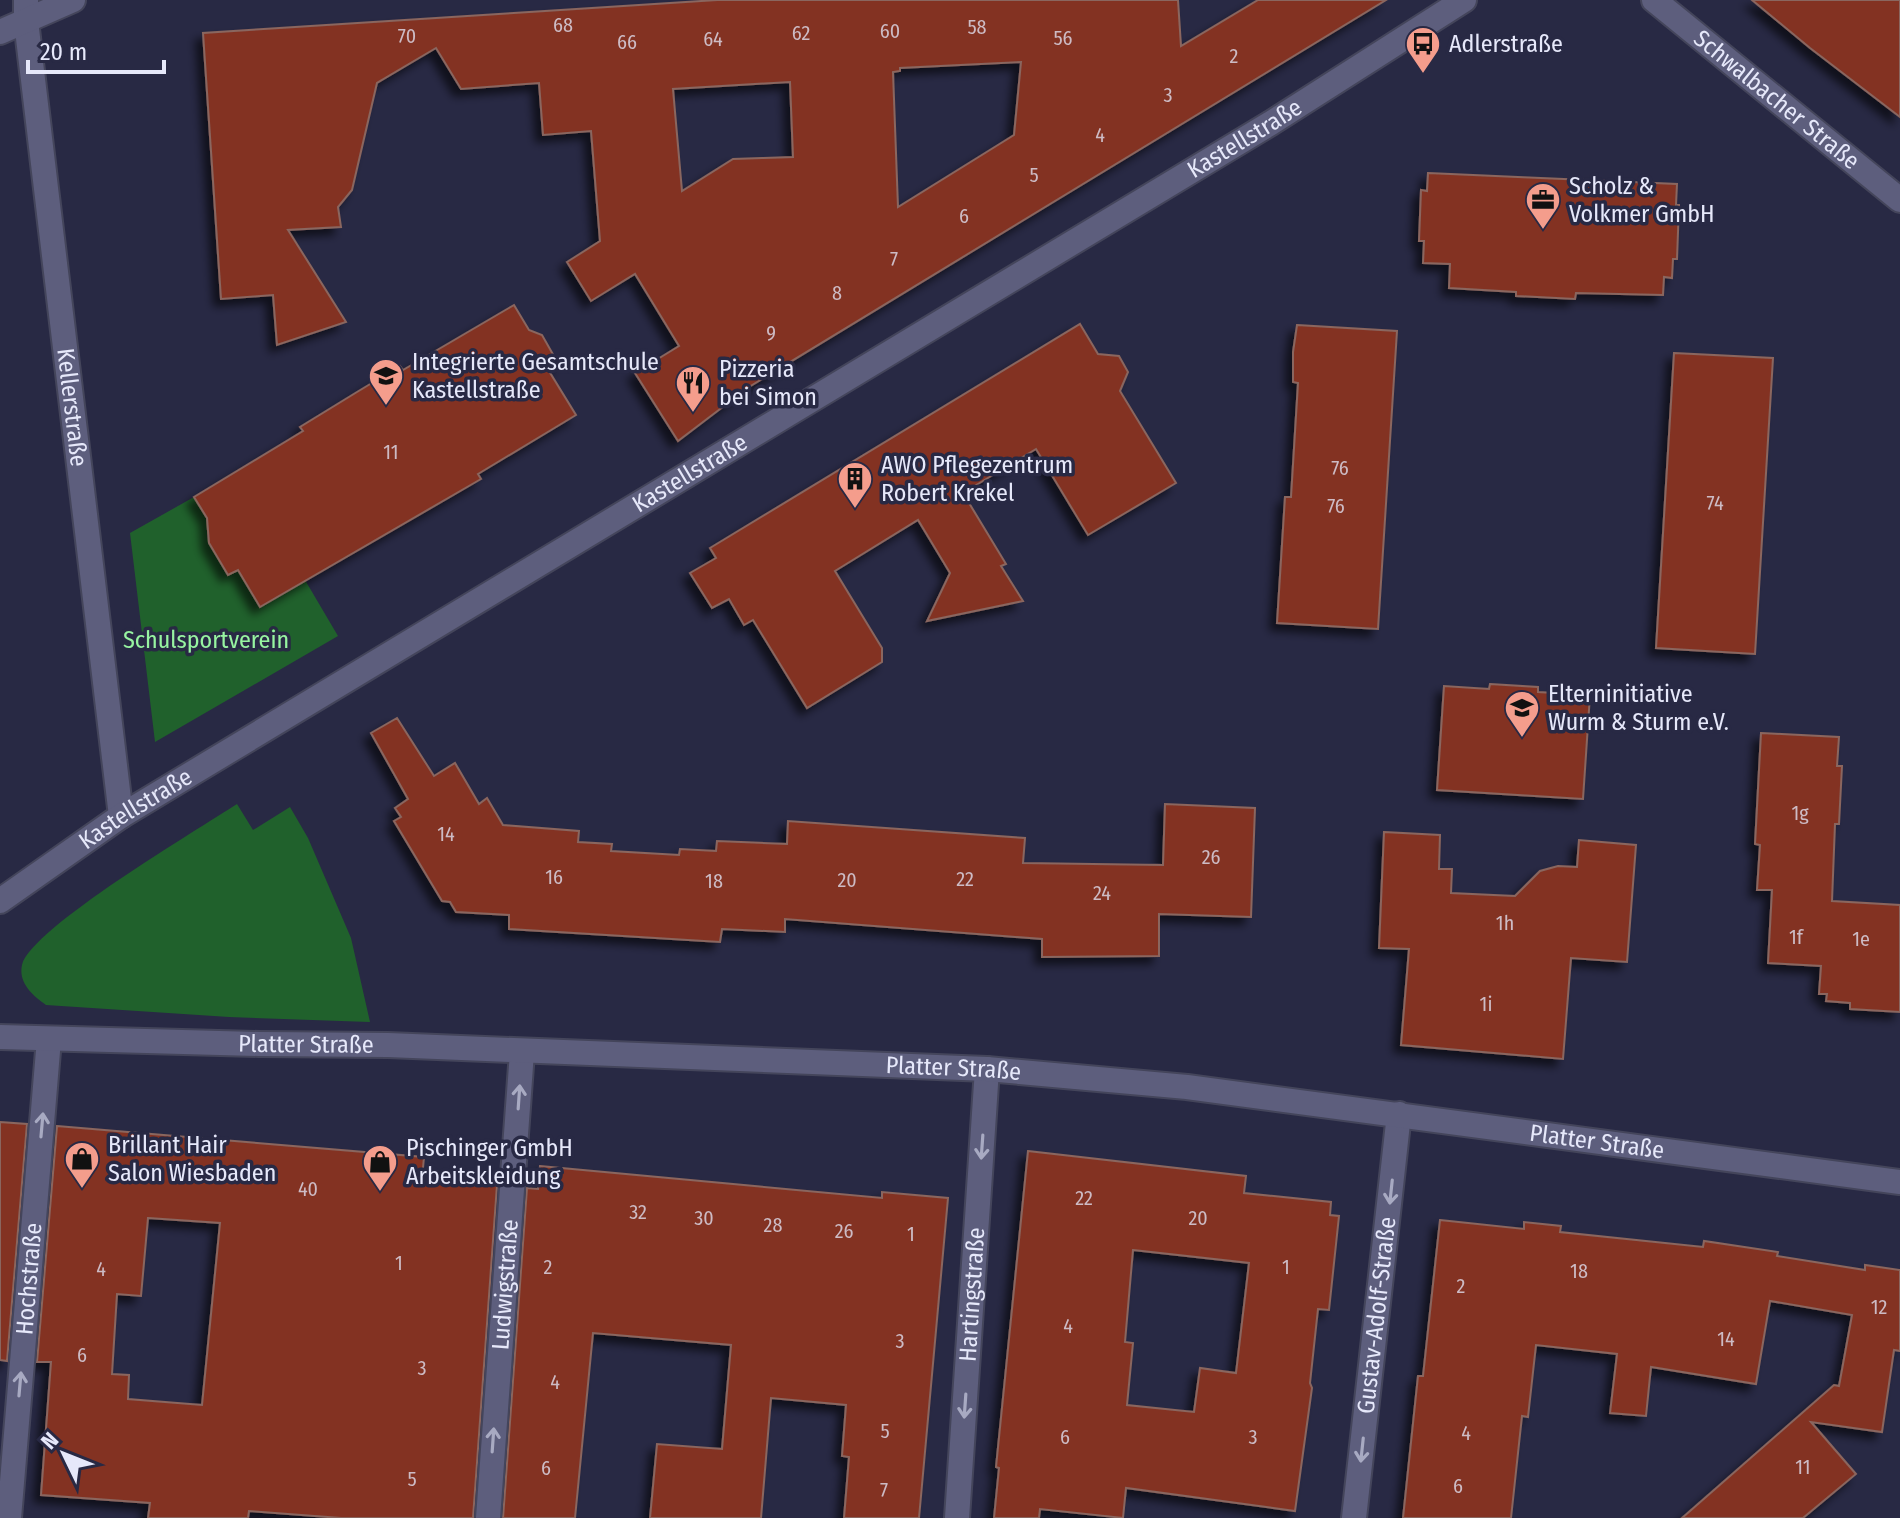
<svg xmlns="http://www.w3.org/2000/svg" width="1900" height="1518" viewBox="0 0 1900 1518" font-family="'Fira Sans Condensed',sans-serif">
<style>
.green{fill:#20612c}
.building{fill:#833324;stroke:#8a665e;stroke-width:2;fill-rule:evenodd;filter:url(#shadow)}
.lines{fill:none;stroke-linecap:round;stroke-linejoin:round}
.street-casing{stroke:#44455b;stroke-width:28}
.secondary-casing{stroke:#44455b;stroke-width:28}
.street{stroke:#5d5e7d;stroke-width:24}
.secondary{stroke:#5d5e7d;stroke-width:24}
.oneway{stroke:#a8aac2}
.labels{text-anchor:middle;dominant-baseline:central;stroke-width:7;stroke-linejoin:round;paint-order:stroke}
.number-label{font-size:20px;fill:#cdbbc4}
.poi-label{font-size:24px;fill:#e6e8fa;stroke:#282944;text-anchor:start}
.street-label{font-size:24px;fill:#e6e8fa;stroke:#282944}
.park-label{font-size:24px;fill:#97f4a1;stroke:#282944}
</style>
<defs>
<filter id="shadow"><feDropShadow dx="-7" dy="7" stdDeviation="4" flood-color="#0009"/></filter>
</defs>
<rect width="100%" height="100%" fill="#282944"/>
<g class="green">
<path d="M194 497 214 529 207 535 209 543 228 575 238 570 260 606 305 580 338 636 155 742 130 533Z"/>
<path d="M237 804 253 830 290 807 308 838 351 938 370 1022 229 1017 46 1005C33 996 18 983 22 965 31 928 199 829 237 804Z"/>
</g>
<g class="building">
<path d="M717 0H1178L1181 46 1258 0H1386L749 387 678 441 635 373 679 346 635 274 591 301 567 262 600 241 591 131 543 135 539 83 461 89 436 48 377 83 352 190 338 207 341 227 288 230 346 322 277 345 273 295 221 299 203 33ZM1021 62 1014 135 898 207 893 72 900 71V68ZM790 82 793 157 733 159 682 191 673 89Z"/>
<path d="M1752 0H1900V117L1810 48Z"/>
<path d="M1428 173 1677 184 1676 205H1679L1677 259H1673L1672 278 1664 277 1663 295 1576 293 1575 299 1516 296V292L1449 288 1450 264 1423 263 1424 241H1419L1421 190 1427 191Z"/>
<path d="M514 305 529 330 542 335 559 365 549 371 576 415 478 474 481 479 260 607 238 570 228 575 209 543 207 518 194 497 303 431 300 427 357 392 400 366 403 370Z"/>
<path d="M1080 324 1098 354 1119 356 1128 372 1120 391 1176 483 1088 535 1036 449 963 493 1006 564 1001 566 1023 601 927 621 950 573 918 520 835 571 882 648V662L807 708 753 620 744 625 729 599 712 608 690 573 716 558 710 548Z"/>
<path d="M1297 325 1397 331 1378 629 1277 623 1285 497H1291L1298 383 1293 382V352Z"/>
<path d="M1674 353 1773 358 1755 654 1656 648Z"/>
<path d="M1490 684 1538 687V692L1590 695 1583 799 1437 790 1444 686 1489 689Z"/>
<path d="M397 718 434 776 455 763 479 804 487 798 503 825 579 831 578 842 612 844 611 851 679 855 680 849 716 851 717 841 787 844 788 821 1025 838 1023 863 1163 865 1165 804 1255 808 1251 917 1159 914V956L1042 957V939L785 919V932L722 929 720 942 509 929V915L456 912 450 902 442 901 394 821 401 817 395 808 408 799 371 733Z"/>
<path d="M1761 733 1839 737 1837 766H1842L1839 824H1835L1832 901 1900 905V1012L1850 1009V1003L1826 1001 1827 994H1819L1821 966 1768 963 1772 890H1757L1760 845 1755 844Z"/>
<path d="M1384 832 1440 835 1439 869H1452L1451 893 1515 896 1540 871 1558 866 1577 867 1579 840 1636 845 1627 962 1571 958 1563 1059 1401 1045 1409 949 1379 948Z"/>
<path d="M0 1122 27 1124 7 1361 0 1360Z"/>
<path d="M57 1126 424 1157 422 1179 497 1185 473 1518H341L249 1511 248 1518H148L150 1503 41 1495 51 1362H37ZM148 1218 220 1223 202 1405 128 1399 129 1375 112 1374 117 1294 141 1296Z"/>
<path d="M1028 1151 1246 1176 1244 1193 1331 1202 1330 1215 1339 1216 1329 1310 1318 1309 1310 1383 1312 1388 1295 1511 1126 1488 1123 1518 1040 1509 1039 1518H994L999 1468 996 1467ZM1133 1250 1249 1263 1236 1373 1200 1368 1194 1412 1127 1405 1133 1343 1125 1342Z"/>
<path d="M540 1166 882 1198V1192L948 1198 919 1518H844L849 1457 842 1456 846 1405 771 1398 761 1518H650L657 1444 722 1449 731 1345 593 1333 575 1518H503L527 1188 538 1189Z"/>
<path d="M1440 1220 1524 1229V1222L1561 1226 1560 1232 1703 1247 1704 1241 1778 1252 1777 1256 1865 1270V1265L1900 1270V1351L1894 1350 1882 1432 1811 1422 1856 1474 1803 1518H1682L1834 1385 1839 1386 1852 1315 1770 1301 1756 1384 1651 1367 1646 1416 1610 1413 1617 1354 1536 1345 1528 1417 1522 1416 1511 1518H1403L1418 1376H1423Z"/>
</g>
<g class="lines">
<defs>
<g id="street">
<path id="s1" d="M26 0V21L121 816"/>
<path d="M0 32 73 0"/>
<path id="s2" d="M0 901 121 816 1271 123 1464 0"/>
<path id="s3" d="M9 1518 49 1039"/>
<path id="s4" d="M488 1518 522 1052"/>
<path id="s5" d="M957 1518 987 1069"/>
<path id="s6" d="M1354 1518 1399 1114"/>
</g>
<g id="secondary">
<path id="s7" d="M1654 0 1900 200"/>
<path id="s8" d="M0 1037 259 1044 388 1045 987 1069 1187 1087 1900 1182"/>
</g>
</defs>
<use href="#street" class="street-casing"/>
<use href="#secondary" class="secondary-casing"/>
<use href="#street" class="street"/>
<use href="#secondary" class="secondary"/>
</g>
<defs><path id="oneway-shaft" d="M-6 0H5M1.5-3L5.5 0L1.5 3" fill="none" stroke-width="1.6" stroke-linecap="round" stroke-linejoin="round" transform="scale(2)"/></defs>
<g class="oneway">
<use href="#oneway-shaft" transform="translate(519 1097) rotate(-86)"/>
<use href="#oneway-shaft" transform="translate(42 1125) rotate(-85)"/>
<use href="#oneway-shaft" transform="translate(982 1147) rotate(94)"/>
<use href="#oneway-shaft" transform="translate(1391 1192) rotate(96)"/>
<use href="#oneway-shaft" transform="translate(20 1384) rotate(-85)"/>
<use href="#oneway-shaft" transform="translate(965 1406) rotate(94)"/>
<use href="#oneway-shaft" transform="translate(493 1440) rotate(-86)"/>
<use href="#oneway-shaft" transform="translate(1362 1450) rotate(96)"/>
</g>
<defs>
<symbol id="bus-pin" viewBox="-11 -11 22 30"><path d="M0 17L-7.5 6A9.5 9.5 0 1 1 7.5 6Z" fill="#f49d8c" stroke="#282944"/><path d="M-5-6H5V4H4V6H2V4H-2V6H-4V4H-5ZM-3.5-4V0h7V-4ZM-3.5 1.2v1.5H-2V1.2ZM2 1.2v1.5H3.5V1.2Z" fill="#111"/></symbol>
<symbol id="office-pin" viewBox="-11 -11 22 30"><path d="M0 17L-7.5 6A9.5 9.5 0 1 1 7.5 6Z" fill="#f49d8c" stroke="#282944"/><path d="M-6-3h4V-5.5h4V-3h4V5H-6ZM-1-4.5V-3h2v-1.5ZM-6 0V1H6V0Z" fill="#111"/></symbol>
<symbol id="school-pin" viewBox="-11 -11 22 30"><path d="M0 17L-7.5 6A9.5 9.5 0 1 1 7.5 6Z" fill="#f49d8c" stroke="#282944"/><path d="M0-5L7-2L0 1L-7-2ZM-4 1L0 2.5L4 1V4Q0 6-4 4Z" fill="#111"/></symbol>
<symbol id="restaurant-pin" viewBox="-11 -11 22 30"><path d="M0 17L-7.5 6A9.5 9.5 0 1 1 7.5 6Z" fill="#f49d8c" stroke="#282944"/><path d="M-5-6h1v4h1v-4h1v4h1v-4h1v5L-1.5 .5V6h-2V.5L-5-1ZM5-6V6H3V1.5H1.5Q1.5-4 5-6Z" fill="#111"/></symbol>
<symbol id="building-pin" viewBox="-11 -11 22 30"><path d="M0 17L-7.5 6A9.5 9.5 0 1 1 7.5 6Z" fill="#f49d8c" stroke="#282944"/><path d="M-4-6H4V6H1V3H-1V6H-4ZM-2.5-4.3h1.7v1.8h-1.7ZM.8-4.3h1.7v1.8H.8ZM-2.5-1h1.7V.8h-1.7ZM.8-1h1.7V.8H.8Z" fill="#111"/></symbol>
<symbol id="shop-pin" viewBox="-11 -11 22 30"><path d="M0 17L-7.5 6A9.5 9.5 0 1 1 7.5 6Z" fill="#f49d8c" stroke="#282944"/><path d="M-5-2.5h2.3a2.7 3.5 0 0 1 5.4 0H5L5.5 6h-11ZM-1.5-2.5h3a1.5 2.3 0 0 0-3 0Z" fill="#111"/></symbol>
</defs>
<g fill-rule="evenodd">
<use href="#bus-pin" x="1403" y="24" width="40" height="54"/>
<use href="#office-pin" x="1523" y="180" width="40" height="54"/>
<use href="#school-pin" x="366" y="356" width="40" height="54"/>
<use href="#restaurant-pin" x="673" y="363" width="40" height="54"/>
<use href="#building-pin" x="835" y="459" width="40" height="54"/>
<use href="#school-pin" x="1502" y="688" width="40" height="54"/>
<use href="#shop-pin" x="62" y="1139" width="40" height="54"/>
<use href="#shop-pin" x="360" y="1142" width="40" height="54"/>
</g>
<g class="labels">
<g class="number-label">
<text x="563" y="25">68</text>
<text x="977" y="27">58</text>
<text x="890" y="31">60</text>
<text x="801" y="33">62</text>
<text x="407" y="36">70</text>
<text x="1063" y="38">56</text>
<text x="713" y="39">64</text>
<text x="627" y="42">66</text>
<text x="1234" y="56">2</text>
<text x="1168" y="95">3</text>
<text x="1100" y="135">4</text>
<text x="1034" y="175">5</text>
<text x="964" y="216">6</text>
<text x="894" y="259">7</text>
<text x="837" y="293">8</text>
<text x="771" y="333">9</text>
<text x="391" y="452">11</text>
<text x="1340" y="468">76</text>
<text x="1715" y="503">74</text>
<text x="1336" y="506">76</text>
<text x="1800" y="813">1g</text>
<text x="446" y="834">14</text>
<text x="1211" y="857">26</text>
<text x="554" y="877">16</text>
<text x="965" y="879">22</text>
<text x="847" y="880">20</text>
<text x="714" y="881">18</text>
<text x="1102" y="893">24</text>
<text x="1505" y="923">1h</text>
<text x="1796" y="937">1f</text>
<text x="1861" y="939">1e</text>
<text x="1486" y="1004">1i</text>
<text x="308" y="1189">40</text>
<text x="1084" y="1198">22</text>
<text x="638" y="1212">32</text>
<text x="704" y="1218">30</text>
<text x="1198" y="1218">20</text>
<text x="773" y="1225">28</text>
<text x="844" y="1231">26</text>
<text x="911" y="1234">1</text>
<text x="399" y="1263">1</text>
<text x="548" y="1267">2</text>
<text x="1286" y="1267">1</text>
<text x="101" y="1269">4</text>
<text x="1579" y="1271">18</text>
<text x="1461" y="1286">2</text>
<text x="1879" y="1307">12</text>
<text x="1068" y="1326">4</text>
<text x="1726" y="1339">14</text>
<text x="900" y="1341">3</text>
<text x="82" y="1355">6</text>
<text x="422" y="1368">3</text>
<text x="555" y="1382">4</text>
<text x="885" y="1431">5</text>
<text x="1466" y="1433">4</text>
<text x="1065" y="1437">6</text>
<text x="1253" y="1437">3</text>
<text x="1803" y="1467">11</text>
<text x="546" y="1468">6</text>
<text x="412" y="1479">5</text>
<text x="1458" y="1486">6</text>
<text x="884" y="1490">7</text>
</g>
<g class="poi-label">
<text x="1449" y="44">Adlerstraße</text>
<text x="1569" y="186">Scholz &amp;<tspan x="1569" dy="28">Volkmer GmbH</tspan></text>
<text x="412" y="362">Integrierte Gesamtschule<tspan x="412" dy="28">Kastellstraße</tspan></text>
<text x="719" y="369">Pizzeria<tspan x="719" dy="28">bei Simon</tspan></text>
<text x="881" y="465">AWO Pflegezentrum<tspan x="881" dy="28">Robert Krekel</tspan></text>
<text x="1548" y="694">Elterninitiative<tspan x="1548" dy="28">Wurm &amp; Sturm e.V.</tspan></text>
<text x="108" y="1145">Brillant Hair<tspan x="108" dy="28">Salon Wiesbaden</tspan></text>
<text x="406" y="1148">Pischinger GmbH<tspan x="406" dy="28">Arbeitskleidung</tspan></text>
</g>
<g class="street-label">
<text stroke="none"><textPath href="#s7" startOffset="158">Schwalbacher Straße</textPath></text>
<text stroke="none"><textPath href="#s2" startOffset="1460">Kastellstraße</textPath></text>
<text stroke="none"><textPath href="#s1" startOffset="410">Kellerstraße</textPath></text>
<text stroke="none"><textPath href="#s2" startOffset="812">Kastellstraße</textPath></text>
<text stroke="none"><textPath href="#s2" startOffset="164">Kastellstraße</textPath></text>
<text stroke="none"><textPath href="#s8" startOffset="306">Platter Straße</textPath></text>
<text stroke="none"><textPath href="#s8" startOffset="954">Platter Straße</textPath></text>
<text stroke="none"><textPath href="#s8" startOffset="1602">Platter Straße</textPath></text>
<text stroke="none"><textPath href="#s3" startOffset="240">Hochstraße</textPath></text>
<text stroke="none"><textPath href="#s4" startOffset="234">Ludwigstraße</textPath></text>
<text stroke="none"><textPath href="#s5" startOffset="224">Hartingstraße</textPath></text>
<text stroke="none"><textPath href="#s6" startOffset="204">Gustav-Adolf-Straße</textPath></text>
</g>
<g class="park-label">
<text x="206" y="640">Schulsportverein</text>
</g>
</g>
<g transform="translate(64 1454) rotate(313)" stroke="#282944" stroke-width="6" paint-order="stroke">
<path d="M0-6L14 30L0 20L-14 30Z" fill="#e6e8fa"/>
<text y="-12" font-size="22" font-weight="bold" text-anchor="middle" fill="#e6e8fa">N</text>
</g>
<path d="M28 60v12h136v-12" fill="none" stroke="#e6e8fa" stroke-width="4"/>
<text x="40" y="60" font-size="24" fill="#e6e8fa" stroke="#282944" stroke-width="6" paint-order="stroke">20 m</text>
</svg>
